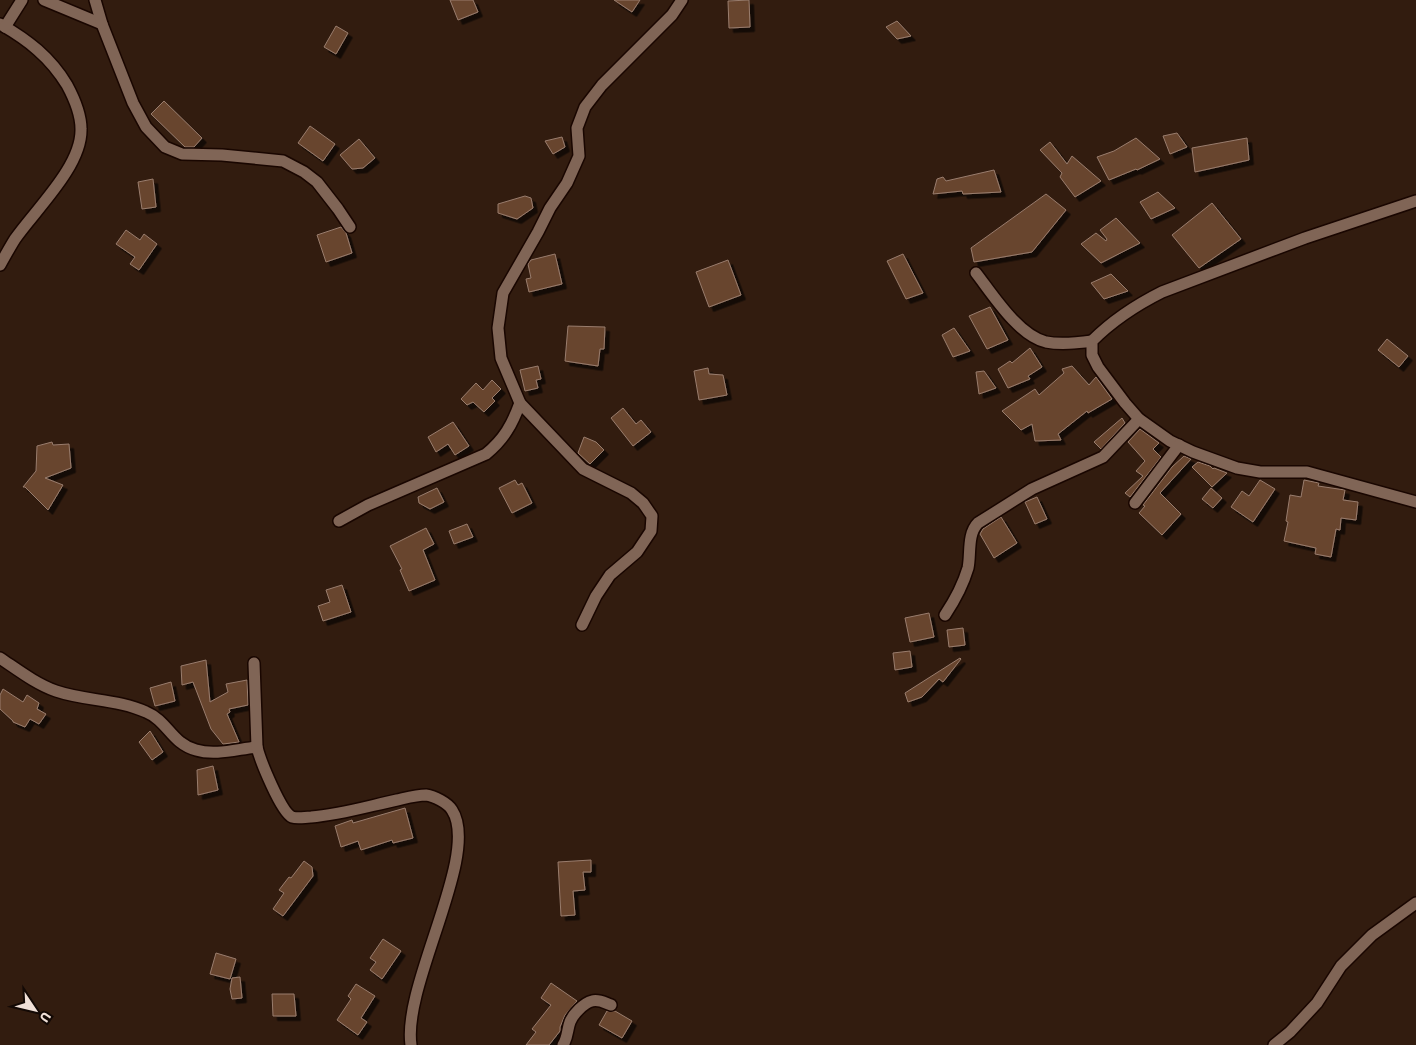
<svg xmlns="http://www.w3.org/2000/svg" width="1416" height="1045" viewBox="0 0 1416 1045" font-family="'Source Sans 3',sans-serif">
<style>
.building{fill:#68442f;stroke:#997d6d;filter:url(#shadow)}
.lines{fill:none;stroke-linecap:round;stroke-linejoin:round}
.minor-casing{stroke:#190600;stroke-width:14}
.minor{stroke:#806556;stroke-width:11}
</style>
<defs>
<filter id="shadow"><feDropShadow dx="4.5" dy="4.5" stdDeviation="0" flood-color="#0009"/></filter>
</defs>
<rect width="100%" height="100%" fill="#321c0f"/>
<g class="building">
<path d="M450 0H473L478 12 458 20Z"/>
<path d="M614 0H640L632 12Z"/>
<path d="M749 0 750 27 729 28 728 1Z"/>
<path d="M897 21 911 36 897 39 886 27Z"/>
<path d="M336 26 348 33 336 54 324 47Z"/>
<path d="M164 101 202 138 194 147H185L151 114Z"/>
<path d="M310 126 335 144 323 161 298 143Z"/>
<path d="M1177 133 1187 147 1170 154 1163 136Z"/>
<path d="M562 137 565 147 553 154 545 141Z"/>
<path d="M1136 138 1160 159 1137 170 1136 169 1109 180 1097 157 1114 151Z"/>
<path d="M1247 138 1249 160 1195 172 1192 148Z"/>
<path d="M359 139 375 158 363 168 352 169 340 155Z"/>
<path d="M1050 142 1067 164 1072 156 1101 181 1075 197 1060 177 1062 173 1040 150Z"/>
<path d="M994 170 1001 192 963 194 962 191 933 194 937 179 943 177 946 181Z"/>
<path d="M153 179 156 207 142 209 138 182Z"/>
<path d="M1158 192 1175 208 1151 219 1140 202Z"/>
<path d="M1046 194 1066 210 1032 252 974 262 971 248Z"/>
<path d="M525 196 531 198 533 208 517 219 498 213V204Z"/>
<path d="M1212 203 1241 239 1199 268 1172 235Z"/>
<path d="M1116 218 1140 243 1101 263 1081 244 1096 233 1106 241 1107 239 1100 230Z"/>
<path d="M341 227 346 233 352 253 326 262 317 235Z"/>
<path d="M126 230 140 240 144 234 157 244 139 270 130 264 135 257 116 244Z"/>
<path d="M555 254 562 284 529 292 526 279 531 278 528 264 531 260Z"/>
<path d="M903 254 923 293 906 299 887 261Z"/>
<path d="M728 260 741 295 709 307 696 272Z"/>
<path d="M1111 274 1128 291 1104 299 1091 283Z"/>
<path d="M990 307 1008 340 987 349 969 316Z"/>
<path d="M568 326 605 327 604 349H600L598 366 565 361Z"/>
<path d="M954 328 970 351 953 357 942 335Z"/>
<path d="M1387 339 1408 356 1399 367 1378 350Z"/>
<path d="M1030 348 1042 367 1028 376 1030 379 1008 388 998 369 1010 361 1012 363Z"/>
<path d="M538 366 541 379 536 380 538 388 525 391 520 370Z"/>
<path d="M1072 366 1089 385 1096 377 1112 399 1088 413 1087 411 1058 434 1061 440 1035 441 1032 424 1021 430 1002 411 1035 389 1039 395 1064 373 1062 369Z"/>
<path d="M708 368 709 374 723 375 727 395 699 400 694 371Z"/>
<path d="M984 371 996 388 979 394 976 372Z"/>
<path d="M492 380 501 389 492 398 495 401 484 412 473 402 467 405 461 399 476 383 483 390Z"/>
<path d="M623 408 636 424 641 420 651 432 633 446 611 418Z"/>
<path d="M1122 418 1125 423 1101 449 1094 442Z"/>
<path d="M453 422 469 446 455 455 448 444 436 452 428 437Z"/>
<path d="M1140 429 1159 443 1153 449 1161 457 1130 497 1125 493 1143 476 1136 471 1145 461 1128 442Z"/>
<path d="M584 437 596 442 604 450 590 464 578 453Z"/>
<path d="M52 442 53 445 69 444 71 468 45 478 63 485 48 510 25 487H23L36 471 37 446Z"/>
<path d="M1184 456 1191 459 1160 493 1181 514 1162 535 1139 513 1145 506 1143 505 1172 467Z"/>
<path d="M1198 462 1210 466 1213 469 1214 468 1227 473 1212 487 1192 467Z"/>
<path d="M515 480 518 485 522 483 532 503 512 513 499 488Z"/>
<path d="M1260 480 1275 489 1253 522 1231 507 1242 491 1249 496Z"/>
<path d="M1304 480 1319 483 1318 486 1345 490 1343 500 1358 502 1356 520 1341 518 1340 530 1336 529 1331 557 1315 554 1316 548 1284 541 1288 522 1286 521 1290 495 1301 497Z"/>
<path d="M437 488 444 502 430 509 419 503 418 497Z"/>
<path d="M1211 488 1222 498 1213 508 1202 499Z"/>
<path d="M1037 497 1047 519 1035 524 1025 502Z"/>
<path d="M1001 517 1017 543 994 558 980 534 983 529Z"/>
<path d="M467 524 473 537 454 544 449 531Z"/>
<path d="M426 528 434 544 423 550 435 580 409 591 400 570 402 569 390 546Z"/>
<path d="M342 585 351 612 323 621 318 606 330 602 326 590Z"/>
<path d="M929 613 934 637 910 642 905 618Z"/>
<path d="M963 628 965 645 949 647 947 630Z"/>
<path d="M910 651 912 667 895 670 893 653Z"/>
<path d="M960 658 961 659 943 682 939 679 922 697 908 702 905 693Z"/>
<path d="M206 660 210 702 228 692 226 684 247 680 248 705 229 709 230 712 227 714 239 742 223 744 211 729 193 682 182 685 181 666Z"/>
<path d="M171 682 175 701 155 706 150 688Z"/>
<path d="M3 689 23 702 27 695 39 703 37 709 46 714 39 724 30 719 25 727 13 722V721L0 709V695Z"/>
<path d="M150 731 163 752 152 760 139 742Z"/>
<path d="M213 766 218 790 198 795 197 770Z"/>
<path d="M405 808 413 838 393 843 392 840 361 850 358 841 341 847 335 826 352 820 353 823Z"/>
<path d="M591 860V872H583L585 890 573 891 575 915 561 916 558 862Z"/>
<path d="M304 861 312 867 313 876 283 916 273 909 284 893 279 890 289 877 291 878Z"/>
<path d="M383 939 401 951 382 979 370 970 376 962 370 958Z"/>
<path d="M216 953 236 959 230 979 210 974Z"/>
<path d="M240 977 242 998 232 999 230 989 232 978Z"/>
<path d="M551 983 577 1001 565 1015 560 1027V1031L549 1045H526L536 1032 532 1029 551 1005 541 998Z"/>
<path d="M356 984 375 996 361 1018 367 1022 358 1035 337 1020 351 999 348 996Z"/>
<path d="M272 994H294L296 1016H273Z"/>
<path d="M607 1011H615L632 1021 622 1038 599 1025Z"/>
</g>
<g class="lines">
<defs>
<g id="minor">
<path d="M44 0 102 24"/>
<path d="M95 0 102 24 133 103 146 127 165 147 182 154 222 155 283 161 304 172 317 182 338 209 350 227"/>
<path d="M0 24C28 40 50 57 67 85 74 98 81 114 81 129 82 166 36 209 15 239 10 247 5 256 0 265"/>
<path d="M5 27 22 0"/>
<path d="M1416 201 1305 238 1162 292C1136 305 1112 321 1092 341V355L1098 367 1125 403 1139 419 1170 441 1193 452 1237 468 1260 472H1307L1416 502"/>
<path d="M976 273C993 295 1018 335 1046 342 1061 345 1077 343 1092 341"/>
<path d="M1135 503 1179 445"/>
<path d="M339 521 368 505 486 454C504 439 512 425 520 403"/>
<path d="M945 615C955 600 963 585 968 568 971 554 967 534 978 523L1032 489 1103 457 1139 419"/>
<path d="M582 625 596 596 610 575 637 552 651 531 652 516 643 503 631 493 583 469 520 403 501 358 498 328 503 293 538 232 550 208 567 183 579 156 577 128 585 107 602 85 672 15 682 0"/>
<path d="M0 658C18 670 36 684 56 691 85 701 118 699 146 712 168 721 171 743 196 750 215 756 237 749 257 747 260 760 281 812 292 817 298 819 305 817 311 817 339 815 369 806 397 800 406 798 417 795 426 795 434 796 448 803 452 810 481 854 402 985 411 1045"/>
<path d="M254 663 257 747"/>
<path d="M563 1045C568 1037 567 1030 570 1022 573 1014 584 1003 592 1001 599 999 605 1003 611 1005"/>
<path d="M1274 1045 1290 1032 1317 1003 1341 966 1372 935 1416 903"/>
</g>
</defs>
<use href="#minor" class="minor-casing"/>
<use href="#minor" class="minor"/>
</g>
<g transform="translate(35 1010) rotate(125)" stroke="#130905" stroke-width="4" paint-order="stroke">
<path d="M0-4L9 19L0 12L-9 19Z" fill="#efdfd7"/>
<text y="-8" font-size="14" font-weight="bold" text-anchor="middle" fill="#efdfd7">U</text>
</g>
</svg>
